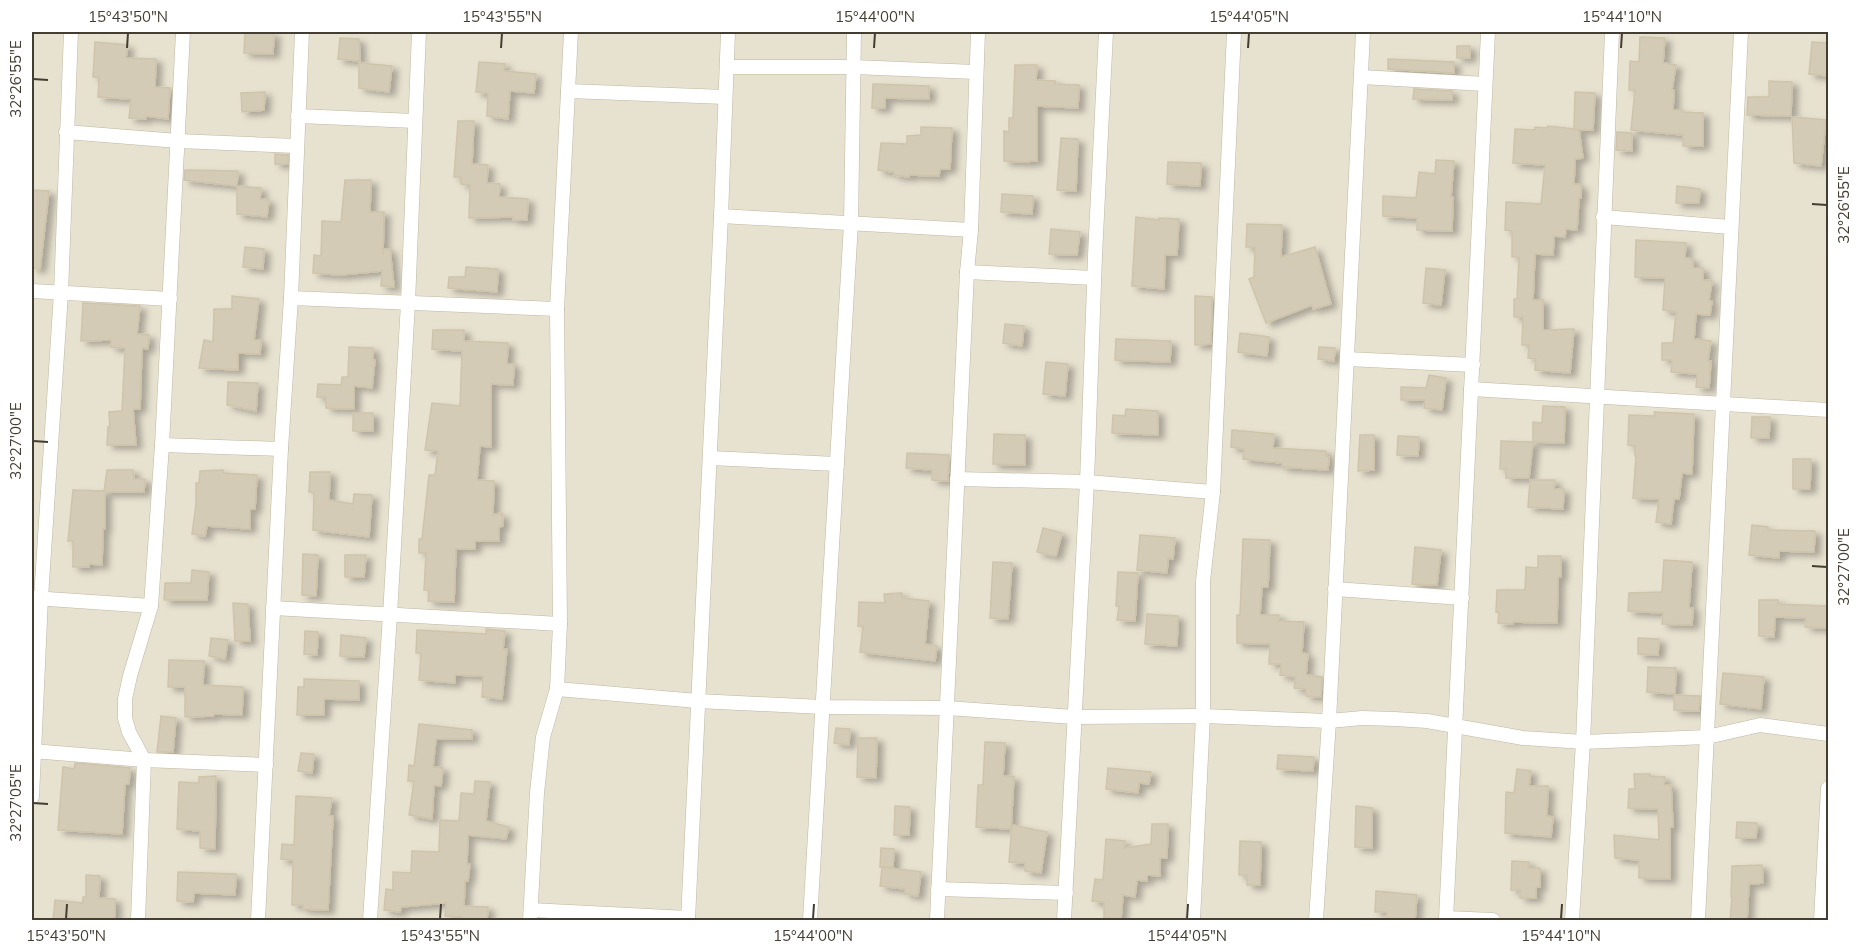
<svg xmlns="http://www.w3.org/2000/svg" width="1860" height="952" viewBox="0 0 1860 952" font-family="Mulish,sans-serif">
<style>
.residential{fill:#e7e1cf}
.building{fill:#d4cbb7;stroke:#cfc4aa;stroke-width:1.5;filter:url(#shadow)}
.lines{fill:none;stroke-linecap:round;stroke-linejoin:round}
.street-casing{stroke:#beb7a4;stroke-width:15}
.street{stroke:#fff;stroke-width:14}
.ticks{fill:none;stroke:#443e32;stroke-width:2}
.neatline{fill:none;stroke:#443e32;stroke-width:2}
.ticks-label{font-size:15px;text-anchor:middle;fill:#443e32}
</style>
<defs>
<filter id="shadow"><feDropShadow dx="6" dy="4" stdDeviation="3" flood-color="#0004"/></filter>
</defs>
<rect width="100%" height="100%" fill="#f2efe2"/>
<rect class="residential" x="32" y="32" width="1796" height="888"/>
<g class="building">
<path d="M245 32 274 33 273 54 244 53Z"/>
<path d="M1640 37 1665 38 1663 63 1676 65 1672 90H1674L1673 110H1682V112L1703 113V146H1683V135L1631 130 1635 90H1629L1630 61 1639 62Z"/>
<path d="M340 38 359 39 360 61 338 59Z"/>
<path d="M95 42 128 45 126 58 156 59 155 87 170 88 168 119 146 116V119L129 118 131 99 98 97 99 77H93Z"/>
<path d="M1812 42 1828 43V76L1809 74Z"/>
<rect x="1457" y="46" width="13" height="12"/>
<path d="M1388 59 1454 62V73L1388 69Z"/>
<path d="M479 62 505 64 504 71 536 74 534 93 510 91 508 119 487 116 488 93 476 92Z"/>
<path d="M359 63 392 66 389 92 359 88Z"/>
<path d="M1015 65H1037L1036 80 1055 81V84L1079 85 1078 108 1037 106V161H1029V162L1004 161V131L1009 132V118H1013Z"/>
<path d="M1769 81 1792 82 1791 116 1747 115 1748 97H1769Z"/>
<path d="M873 84 929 86V99L885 98V108H872Z"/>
<path d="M1414 89 1452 91V100L1413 99Z"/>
<path d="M265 92 264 110 242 112 241 93Z"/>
<path d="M1575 92 1595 93 1593 130H1575H1579L1583 158 1575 159 1574 184 1581 185V198H1579L1577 230 1566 229 1565 237 1554 236 1553 255 1535 254 1533 300H1543V330L1574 329 1570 373 1535 370 1536 359 1528 358 1529 345H1522L1523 317H1514V299H1517L1519 257H1512V231L1505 230 1506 202 1541 204 1545 165 1513 163 1515 129 1535 130V127L1547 128 1548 126 1574 129Z"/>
<path d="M1792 117 1826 120 1821 166 1794 163Z"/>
<path d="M458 121H474L472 164 488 165 487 183 500 184 499 197 528 199 527 220H513V217L469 218 470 185 461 184V177H454Z"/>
<path d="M921 127 952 128 950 169H940L939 176 909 175V177L894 175V172L878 170 881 143 907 144V136L921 135Z"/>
<path d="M1617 132 1632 133V151L1616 150Z"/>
<path d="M1061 138 1078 139 1076 191 1057 190Z"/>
<path d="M275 154 288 155V164H275Z"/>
<path d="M1436 160 1454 161 1451 197H1453L1452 231 1417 230V218L1383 216V196L1416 198 1419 172 1435 174Z"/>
<path d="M1168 162 1201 163 1200 186 1167 184Z"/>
<path d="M185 170 238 171 237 186 184 180Z"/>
<path d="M345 180H371L370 212H384L383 255V249H390L394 287 381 286 382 271 340 275 313 273 314 255 321 256 322 221 341 222Z"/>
<path d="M237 186 261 188 260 199 269 200 267 217 237 214Z"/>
<path d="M1677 186 1700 189 1699 203H1676Z"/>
<path d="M32 190 49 191 40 269 32 268Z"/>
<path d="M1002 194 1033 196 1032 214 1001 212Z"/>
<path d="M1136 217 1159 220V218L1179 219 1177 255H1165L1164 289 1132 286Z"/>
<path d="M1247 224 1282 225 1281 257 1315 247 1331 304 1313 309 1312 305 1266 323 1249 279 1254 277 1255 247H1246Z"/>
<path d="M1051 229 1080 232 1077 255 1049 254Z"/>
<path d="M1636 240 1686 243 1685 258 1693 259V268H1703V280L1712 281 1709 301H1712L1710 315 1696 314 1694 339 1711 341 1708 361H1711L1709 388 1696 387 1697 374 1671 372 1672 360H1662V343H1673L1676 312 1663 310 1665 278 1635 277Z"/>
<path d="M245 247 264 249 263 269 243 267Z"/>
<path d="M466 267 498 269 497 292 448 288 449 277H465Z"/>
<path d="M1426 268 1445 270 1441 305 1423 303Z"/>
<path d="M232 296 259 299 254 340H261L260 354 238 353V370L199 368 204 340 213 342 214 309H232Z"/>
<path d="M1195 296 1212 297 1211 344 1195 345Z"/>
<path d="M83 303 140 306 137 334 149 335 148 349 142 348 140 409H133L136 445H107L108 427 110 428 109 412 122 411 125 348 111 347V340L81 341Z"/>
<path d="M1005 324 1024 326 1022 346 1003 343Z"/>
<path d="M433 330H464V341L508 343 507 364H514L513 385 491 384V447L480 446 477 480 494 481 493 515 502 513 503 526 499 527V541H475V549H456L454 602 428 601 429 590H424L426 553H419V539H422L429 475H435L438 451 425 450 432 403 460 406 462 351 432 349Z"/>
<path d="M1240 333 1269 337 1267 356 1238 352Z"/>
<path d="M1116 339 1171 341 1170 362 1115 360Z"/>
<path d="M349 347 373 348V360H375L372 388 354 386V409L326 408V397H317L318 384 341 385 342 377H348Z"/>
<path d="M1319 347 1335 348 1334 361 1318 359Z"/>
<path d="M1046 362 1068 364 1065 396 1043 394Z"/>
<path d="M1429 375 1446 378 1442 410 1424 408 1425 400H1401V387L1426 388Z"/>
<path d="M228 382 258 383 256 411 227 405Z"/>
<path d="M1543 406 1565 407 1564 443 1533 442V422L1542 423Z"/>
<path d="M1126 409 1158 411V435L1112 433 1113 415 1125 416Z"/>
<path d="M1654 412 1694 414 1692 474 1682 473 1679 499H1674L1671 524 1656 522 1659 499 1633 498 1636 456H1635V446L1628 445 1629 415 1655 416Z"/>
<rect x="353" y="413" width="20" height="18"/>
<path d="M1752 417H1770L1769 438H1751Z"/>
<path d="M1232 430 1274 434 1273 448 1326 451V456L1329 457 1328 470 1282 467V463L1243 459 1244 449 1231 447Z"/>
<path d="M994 434 1025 435V465L993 464Z"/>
<path d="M1360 435H1374V470L1358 471Z"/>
<path d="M1398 436 1419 437 1418 456 1397 455Z"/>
<path d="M1501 441 1533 442 1529 478H1506V469H1500Z"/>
<path d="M907 453 949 455 948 481 932 480V470L906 468Z"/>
<path d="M1793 459H1811L1810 489H1793Z"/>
<path d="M107 470H133L134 479H145L144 492H105V529H103L102 565 89 564V567H73V541H68L73 490 104 491Z"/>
<path d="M223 470V473L257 475 255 509H250V529L207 526 205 536 192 534 196 504V483H199L200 471Z"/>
<path d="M310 472H330L329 500 353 504 354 494 372 495 369 537 313 530 314 493 309 492Z"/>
<path d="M1530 480H1555L1554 489H1564L1563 509 1528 507Z"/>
<path d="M1752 525 1768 527V530L1815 531 1814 552 1779 551V558L1749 555Z"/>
<path d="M1043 528 1062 533 1056 556 1037 552Z"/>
<path d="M1140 535 1175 538 1173 559 1168 558 1167 573 1137 570Z"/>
<path d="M1243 539 1270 540 1268 587H1262L1260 615H1279V621L1304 622 1302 653 1308 654 1306 675 1322 677 1321 697 1306 696V689L1294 688 1296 677 1280 675 1281 664H1269L1270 644 1237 643V615H1240Z"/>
<path d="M1415 547 1441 550 1437 585 1412 584Z"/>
<path d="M303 554 318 555 316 596 302 595Z"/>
<path d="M345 555H366L364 577H345Z"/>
<path d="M1538 556H1561V577H1558L1557 623 1513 622V624L1498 623 1499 613 1496 612 1497 590H1525L1526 567 1538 568Z"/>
<path d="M1664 560 1692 562 1689 608H1693L1692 625 1662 624 1663 613 1628 611 1629 593 1662 592Z"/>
<path d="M993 562 1012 563 1008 619 990 618Z"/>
<path d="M192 570 209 572 207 600H164L165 583H191Z"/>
<path d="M1118 572 1138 573 1135 621 1117 620 1119 606H1116Z"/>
<path d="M902 593V598L929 601 925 644 937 646 935 661 860 652 863 626H858L859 602 885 603 884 594Z"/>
<path d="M1759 600H1778V604L1827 606V628L1805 627 1806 618 1775 617 1774 637 1759 636Z"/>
<path d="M233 603 248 604 250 641H235Z"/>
<path d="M1147 614 1178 616 1177 646 1145 644Z"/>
<path d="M486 629 505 631 503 649H507L502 699 482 697 483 676 455 675V683L419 680 421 653H416L417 630 486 634Z"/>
<path d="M305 631 318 632 317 655 304 654Z"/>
<path d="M341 635 366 638 364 657 340 656Z"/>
<path d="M211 638 228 640 225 659 209 656Z"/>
<path d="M1638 638 1659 639 1658 655 1638 654Z"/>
<path d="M169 660 204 661 203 685 243 687 242 715 214 714 213 716 185 717V687H168Z"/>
<path d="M1648 667 1676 668 1675 694 1647 692Z"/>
<path d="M1723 673 1764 677 1761 709 1720 704Z"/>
<path d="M304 679 359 681V700L324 699V715H297L298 687H304Z"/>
<path d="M1674 695 1700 696 1699 711 1674 710Z"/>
<path d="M161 716 176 718 173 752H157Z"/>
<path d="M419 724 472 730V739H436L433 767 443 768 441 786 434 785 432 819 409 815 414 781H408L409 765 414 766Z"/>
<path d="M836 728 850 729 849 745 834 743Z"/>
<path d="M858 738H877L876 778 857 777Z"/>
<path d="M985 742 1005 743 1003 776 1014 777 1011 829 976 827 978 785H983Z"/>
<path d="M301 753 314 754 312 773 298 771Z"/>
<path d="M1278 755 1314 757 1313 771 1277 769Z"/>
<path d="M75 763 130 768 129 784H125L122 834 58 830 63 767 74 769Z"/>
<path d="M1108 768 1151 772 1149 784 1139 783 1138 793 1106 789Z"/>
<path d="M1517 769 1531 771 1529 786H1548L1547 816 1553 817 1551 837 1505 833 1506 792 1514 793Z"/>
<path d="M1634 774H1650V776L1665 777 1664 785H1671L1673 827H1670V879L1639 878V860L1615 858 1614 835 1659 840 1658 809 1628 808 1629 789H1635Z"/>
<path d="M216 776 215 849 200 848V831L177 829 179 782 199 783V777Z"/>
<path d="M475 781 490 782 486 821 509 827 506 839 468 835 467 864H470L468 881H465L464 906 488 907 487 921 461 920V917L445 916 446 903 401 907 400 912 384 910 386 889 393 890V872L411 873 412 851 439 852 440 820 459 821 461 793 474 794Z"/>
<path d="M296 796 332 798 329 816H333L328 910 303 909V905H292L293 860 281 859 282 844 294 845Z"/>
<path d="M895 806 910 807 909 835H894Z"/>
<path d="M1356 806 1372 808V848L1355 847Z"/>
<path d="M1737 822 1757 823 1756 838H1736Z"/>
<path d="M1152 824H1168L1167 858H1160V876L1147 875V881L1137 880 1135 897 1123 895 1121 919 1104 918V902L1092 901 1095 879 1103 880 1106 839 1125 841 1124 848 1151 844Z"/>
<path d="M1012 825 1047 832 1041 873 1025 871V863L1009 862Z"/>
<path d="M1240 841 1261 842 1260 885H1247V875H1239Z"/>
<path d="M881 848 894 849 893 867H880Z"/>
<path d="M1512 861 1529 862 1528 868H1540V887H1536V898H1520V890H1511Z"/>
<path d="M1762 865 1763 883 1749 884 1747 921H1730L1732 897H1731L1732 866Z"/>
<path d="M882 867 921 872 918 896 905 894V889L880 886Z"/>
<path d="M178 872 236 874 235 895 194 893 193 902 177 901Z"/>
<path d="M86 875 100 876 99 898 115 899V921H53L55 900 83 903V897H86Z"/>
<path d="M1376 891 1417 895 1415 921H1386L1387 912H1375Z"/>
</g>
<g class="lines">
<defs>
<g id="street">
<path d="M727 67H853L976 72"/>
<path d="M1361 77 1485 84"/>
<path d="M568 91 725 97"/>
<path d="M298 116 415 121"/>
<path d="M66 132 178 141 296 146"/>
<path d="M721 216 971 230"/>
<path d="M1603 217 1731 227"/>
<path d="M967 272 1094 278"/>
<path d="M32 291 170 299"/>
<path d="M291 298 557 309"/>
<path d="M1347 359 1473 365"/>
<path d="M1471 389 1828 410"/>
<path d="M162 445 281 449"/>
<path d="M710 458 837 464"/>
<path d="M957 479 1087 482 1213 492"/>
<path d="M1335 589 1462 598"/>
<path d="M33 598 151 606"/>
<path d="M273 608 560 624"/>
<path d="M557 689 698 701 822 707 947 708 1074 717 1203 716 1329 721 1362 718 1395 719 1427 721 1523 738 1583 742 1707 737 1760 725 1828 734"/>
<path d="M32 751 144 760 266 765"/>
<path d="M32 797 41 598 61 293 71 32"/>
<path d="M938 889 1066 893"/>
<path d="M531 910 688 918"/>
<path d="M1446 918 1493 920"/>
<path d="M138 920 144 760 129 732 125 718V699L130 676 151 606 162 445 183 32"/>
<path d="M258 920 281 449 291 298 302 32"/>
<path d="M370 920 390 615 408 303 419 32"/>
<path d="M530 920 537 793 543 737 557 689 560 624 557 309 571 32"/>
<path d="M688 920 721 216 728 32"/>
<path d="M810 920 851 223 854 32"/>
<path d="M937 920 967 272 971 230 978 32"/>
<path d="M1064 920 1087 482 1095 256 1106 32"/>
<path d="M1193 920 1203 716V581L1213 492 1234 32"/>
<path d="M1316 920 1329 721 1363 32"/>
<path d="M1446 920 1488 32"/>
<path d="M1572 920 1583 742 1612 32"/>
<path d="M1698 920 1741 32"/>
<path d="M1821 920 1828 788"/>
</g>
</defs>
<use href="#street" class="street-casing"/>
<use href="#street" class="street"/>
</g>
<path class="ticks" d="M127 48 128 33M501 48 502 33M874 48 875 33M1248 48 1249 33M1621 48 1622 33M33 79 48 80M1812 204 1827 205M33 441 48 442M1812 566 1827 567M33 803 48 804M66 919 67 904M440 919 441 904M813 919 814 904M1187 919 1188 904M1561 919 1562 904"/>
<rect width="1860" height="952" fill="none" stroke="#ffffff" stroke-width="66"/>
<rect x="33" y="33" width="1794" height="886" class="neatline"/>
<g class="ticks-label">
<text x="128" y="22">15°43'50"N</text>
<text x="502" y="22">15°43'55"N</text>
<text x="875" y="22">15°44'00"N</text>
<text x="1249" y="22">15°44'05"N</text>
<text x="1622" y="22">15°44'10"N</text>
<text transform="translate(16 79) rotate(-90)" y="5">32°26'55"E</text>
<text transform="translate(1844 205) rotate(-90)" y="5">32°26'55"E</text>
<text transform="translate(16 441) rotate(-90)" y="5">32°27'00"E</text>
<text transform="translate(1844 567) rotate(-90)" y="5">32°27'00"E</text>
<text transform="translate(16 803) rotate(-90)" y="5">32°27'05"E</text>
<text x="66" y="941">15°43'50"N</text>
<text x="440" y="941">15°43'55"N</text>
<text x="813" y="941">15°44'00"N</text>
<text x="1187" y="941">15°44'05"N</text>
<text x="1561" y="941">15°44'10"N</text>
</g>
</svg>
